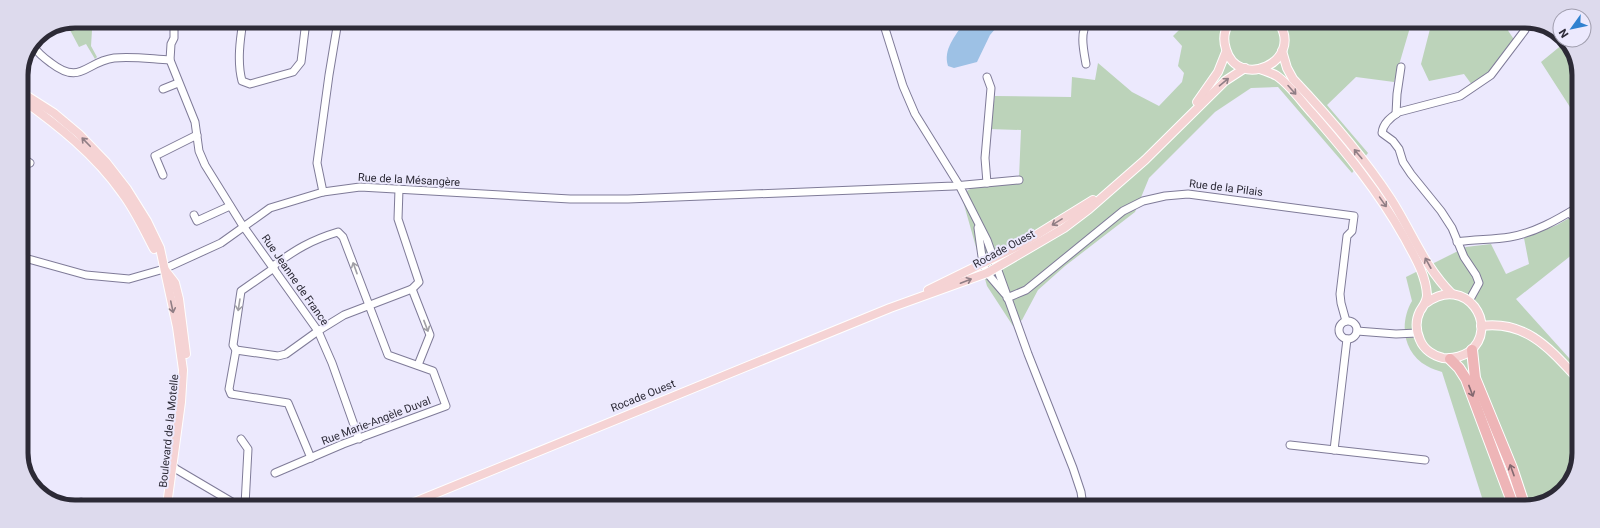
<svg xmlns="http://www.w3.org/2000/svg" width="1600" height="528" viewBox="0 0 1600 528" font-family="Roboto,sans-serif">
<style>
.green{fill:#bcd3ba}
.water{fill:#9dc1e5}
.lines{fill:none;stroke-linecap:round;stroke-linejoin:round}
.minor-casing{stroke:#7f7b98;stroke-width:9}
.major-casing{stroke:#fff;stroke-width:10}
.highway-casing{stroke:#fff;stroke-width:12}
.minor{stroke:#fff;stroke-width:7}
.major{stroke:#f5d3d4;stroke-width:8}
.highway{stroke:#eeb5b7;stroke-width:10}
.oneway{stroke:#907e85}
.oneway2{stroke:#a09fa5}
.oneway3{stroke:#836970}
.labels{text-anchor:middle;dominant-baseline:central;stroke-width:4;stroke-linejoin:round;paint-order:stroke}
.street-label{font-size:11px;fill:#2c2a36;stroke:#ece9fd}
.rim{fill:none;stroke:#2c2a36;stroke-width:5}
</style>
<rect width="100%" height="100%" fill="#ece9fd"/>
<g class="green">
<path d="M74 22 78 29 92 30 91 46 97 57 95 59 86 44 79 47 70 30 74 28 71 23Z"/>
<path d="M1187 22 1503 23 1513 38H1523L1475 89 1464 74 1429 81 1421 64 1430 29 1411 24 1394 82 1356 77 1327 105 1368 153 1352 173 1278 87 1251 88 1215 112 1149 178 1135 212 1065 266 1038 290 1022 320 1013 326 987 286 961 194 989 179 1019 178 1021 130 989 129 995 96 1071 97 1072 77 1095 80 1098 63 1132 92 1159 106 1182 82 1184 73 1178 66 1182 46 1173 36Z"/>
<path d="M1562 40 1568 42 1579 71V121L1541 62 1563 44Z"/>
<path d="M1578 213V250L1516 299 1578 368 1577 467 1558 496 1525 507H1485L1442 372C1437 370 1432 369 1427 366 1403 353 1399 323 1412 301L1406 277 1466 247 1491 244 1506 274 1529 264 1524 238 1557 225Z"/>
</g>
<path class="water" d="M964 22H1001L990 35 977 62 954 68 948 66C943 49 955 37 964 22Z"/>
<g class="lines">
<defs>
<g id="minor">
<path d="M174 21V38L171 44 170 60 195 122 199 151 205 165 241 223 318 331 332 363 359 439"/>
<path d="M243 21C240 40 237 62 242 81L250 84 293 72 301 62 306 21"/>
<path d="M883 22 903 86 915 114 959 185 987 240 1028 354 1073 468 1081 492 1083 506"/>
<path d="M33 46C38 53 44 58 51 63 81 86 85 62 114 58 132 56 151 59 170 60"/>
<path d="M1086 64C1084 52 1079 32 1088 22"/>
<path d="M163 89 178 83"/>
<path d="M1396 114 1397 94 1401 67"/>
<path d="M21 157 30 163"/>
<path d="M163 175 155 156 197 135"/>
<path d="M987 183 985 158 991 88 987 77"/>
<path d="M323 192 317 163 329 75 338 21"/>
<path d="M1569 213 1578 221"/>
<path d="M194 215 197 221 230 206"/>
<path d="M978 228 983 264 987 273 1005 294"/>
<path d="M1457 242C1474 239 1492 240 1510 237 1534 233 1557 220 1578 207"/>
<path d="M21 257 86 275 129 279 164 269 221 243 270 208 323 192 360 187 570 199H628L954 186 1019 180"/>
<path d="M273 266C295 250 311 240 338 232L343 237 388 355 433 371 446 406 343 444 275 473"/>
<path d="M274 268 241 291 233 345 236 350 229 389 231 394 288 403 311 458"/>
<path d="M412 289 430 335 418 365"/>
<path d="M1007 298 1026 290 1123 211 1143 201 1165 196 1188 194 1354 216 1352 231 1347 236 1340 294 1341 303 1346 321"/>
<path d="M1469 301 1479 283 1476 275 1464 257 1452 228 1441 211 1411 174 1403 162 1399 149 1393 141 1382 133C1383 123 1391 117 1399 112L1460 96 1491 75 1525 30"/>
<circle cx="1348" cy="330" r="9"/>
<path d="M1357 331 1396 334 1417 333"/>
<path d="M236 350 278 356 286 354 318 331 344 315 412 289 419 282 398 219 399 189"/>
<path d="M241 439 248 449 245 505"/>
<path d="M1290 445 1425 460"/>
<path d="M1334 450 1347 339"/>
<path d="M172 465 176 469 237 505"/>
<path d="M80 505 81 502"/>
</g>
<g id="major">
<path d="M1229 23C1224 31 1223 40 1226 49 1238 91 1304 62 1279 23"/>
<path d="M1282 51 1287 68 1293 79C1328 116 1363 156 1391 199 1411 230 1425 268 1452 294"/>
<path d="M1260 69C1265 71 1272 73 1277 76 1290 85 1301 101 1312 113 1346 152 1378 191 1404 237 1413 254 1426 274 1427 295 1427 302 1423 306 1420 311 1415 321 1416 331 1420 340 1424 350 1434 356 1443 358 1453 359 1461 357 1469 352 1501 327 1466 273 1426 303"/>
<path d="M21 92 54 113 79 134 106 162 127 189 147 221 160 248 177 327 183 370 181 402 167 505"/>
<path d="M21 99C59 126 95 155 122 193 135 210 144 230 154 249"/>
<path d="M1197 102 1218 72 1226 52"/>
<path d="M165 270 175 283 179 299 186 354"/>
<path d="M928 290 1020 245 1093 200"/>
<path d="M1481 326C1526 320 1550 349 1577 378"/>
<path d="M405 506 890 308 987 273 1064 228 1089 209 1145 160 1225 81 1245 68"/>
</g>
<g id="highway">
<path d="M1472 350 1475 378 1512 468 1525 507"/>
<path d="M1450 359 1459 368 1466 379 1514 507"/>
</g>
</defs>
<use href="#minor" class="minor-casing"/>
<use href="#major" class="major-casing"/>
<use href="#highway" class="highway-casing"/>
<use href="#minor" class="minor"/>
<use href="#major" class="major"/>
<use href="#highway" class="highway"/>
</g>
<defs><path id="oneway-shaft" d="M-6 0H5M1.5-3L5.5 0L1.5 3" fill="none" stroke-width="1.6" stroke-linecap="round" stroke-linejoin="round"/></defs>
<g class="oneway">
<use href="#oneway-shaft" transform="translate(1224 82) rotate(-40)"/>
<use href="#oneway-shaft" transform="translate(1292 90) rotate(48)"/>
<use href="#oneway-shaft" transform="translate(86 142) rotate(-134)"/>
<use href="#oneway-shaft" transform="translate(1358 154) rotate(-130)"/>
<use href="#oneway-shaft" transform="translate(1383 202) rotate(55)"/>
<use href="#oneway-shaft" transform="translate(1057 222) rotate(148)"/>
<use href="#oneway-shaft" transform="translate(1428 263) rotate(-119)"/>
<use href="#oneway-shaft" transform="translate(966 281) rotate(-21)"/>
<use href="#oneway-shaft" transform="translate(172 307) rotate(78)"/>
</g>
<g class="oneway2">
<use href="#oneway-shaft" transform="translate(355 268) rotate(-110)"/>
<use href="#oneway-shaft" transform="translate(239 305) rotate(99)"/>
<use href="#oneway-shaft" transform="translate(426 326) rotate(69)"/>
</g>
<g class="oneway3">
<use href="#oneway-shaft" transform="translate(1471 391) rotate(69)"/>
<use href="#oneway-shaft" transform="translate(1512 470) rotate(-110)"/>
</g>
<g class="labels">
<g class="street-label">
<text transform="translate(409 180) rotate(3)">Rue de la Mésangère</text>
<text transform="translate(1226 188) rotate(7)">Rue de la Pilais</text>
<text transform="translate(1004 249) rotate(-28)">Rocade Ouest</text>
<text transform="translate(295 280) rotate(55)">Rue Jeanne de France</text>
<text transform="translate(643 396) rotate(-22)">Rocade Ouest</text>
<text transform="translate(376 421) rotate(-21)">Rue Marie-Angèle Duval</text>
<text transform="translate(169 431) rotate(-84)">Boulevard de la Motelle</text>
</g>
</g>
<path d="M0 0H1600V528H0ZM75 28H1525A47 47 0 0 1 1572 75V453A47 47 0 0 1 1525 500H75A47 47 0 0 1 28 453V75A47 47 0 0 1 75 28Z" fill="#dddaed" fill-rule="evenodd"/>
<path class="rim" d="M75 28H1525A47 47 0 0 1 1572 75V453A47 47 0 0 1 1525 500H75A47 47 0 0 1 28 453V75A47 47 0 0 1 75 28Z"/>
<g transform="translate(1572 28) rotate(237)"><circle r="19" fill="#ece9fd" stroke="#9f9dad"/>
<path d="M0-3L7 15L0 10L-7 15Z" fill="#3081d0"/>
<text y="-6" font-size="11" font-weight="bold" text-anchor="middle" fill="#2c2a36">N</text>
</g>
</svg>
